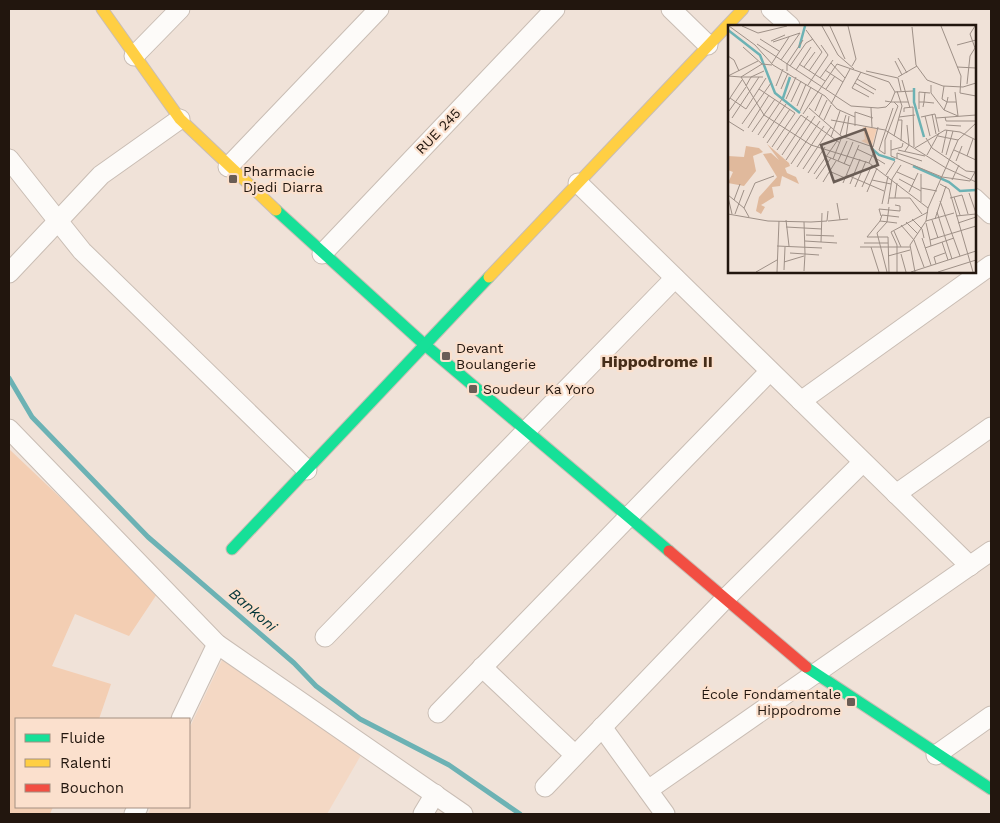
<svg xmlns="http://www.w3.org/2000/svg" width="1000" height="823" viewBox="0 0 1000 823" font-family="'Work Sans',sans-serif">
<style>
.built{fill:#f4d8c4}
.green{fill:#f3ceb3}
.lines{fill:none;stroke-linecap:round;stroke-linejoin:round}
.stream{stroke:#6cb2b4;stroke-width:5}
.street-casing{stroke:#c9bdb4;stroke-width:21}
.fast-casing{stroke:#c9bdb4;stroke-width:13}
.slow-casing{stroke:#c9bdb4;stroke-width:13}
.jam-casing{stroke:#c9bdb4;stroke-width:13}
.street{stroke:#fdfbf9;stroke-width:19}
.fast{stroke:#16e098;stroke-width:11}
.slow{stroke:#ffcf43;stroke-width:11}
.jam{stroke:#f24e42;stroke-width:11}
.poi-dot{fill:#6a5d55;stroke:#fbe0cd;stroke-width:2}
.labels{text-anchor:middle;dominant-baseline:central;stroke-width:4.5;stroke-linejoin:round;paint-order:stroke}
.street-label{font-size:14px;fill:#22160e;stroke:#fbe0cd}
.poi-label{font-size:14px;fill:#22160e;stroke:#fbe0cd;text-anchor:start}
.water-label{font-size:15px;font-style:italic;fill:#043639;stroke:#fbe0cd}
.quarter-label{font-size:16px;font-weight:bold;fill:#462d19;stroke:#fbe0cd}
.inset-river{fill:none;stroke:#6cb2b4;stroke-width:2.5}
.inset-road{fill:none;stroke:#9e9087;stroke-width:1}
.view{fill:#6a5d55;fill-opacity:0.15;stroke:#6a5d55;stroke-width:2.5}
.inset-edge{fill:none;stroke:#22160e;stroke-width:2.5}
</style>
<rect width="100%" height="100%" fill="#f0e2d8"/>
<path class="built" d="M222 660 368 743 327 814H148L151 807H189V729Z"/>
<path class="green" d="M9 449 159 591 129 636 75 614 52 666 111 684 99 719H16V807H53L50 814H9Z"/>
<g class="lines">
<path class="stream" d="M9 378 32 417 148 537 294 663 316 686 360 719 449 765 520 814"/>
<defs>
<g id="street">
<path d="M671 9 708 45"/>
<path d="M771 9 790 26"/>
<path d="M134 56 180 9"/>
<path d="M9 159 58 221 101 175 180 119"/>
<path d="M228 167 379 9"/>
<path d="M578 183 970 566"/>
<path d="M974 198 991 214"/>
<path d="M322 254 555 9"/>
<path d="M9 273 58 221 82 251 307 470"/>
<path d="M801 401 991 265"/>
<path d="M9 429 217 644 463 814"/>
<path d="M896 494 991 427"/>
<path d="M325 637 675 278"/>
<path d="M482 667 575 755"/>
<path d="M438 713 770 371"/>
<path d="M181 719 217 644"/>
<path d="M602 727 665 814"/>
<path d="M936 755 991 716"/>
<path d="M545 787 724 600 863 462"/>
<path d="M648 790 991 551"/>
<path d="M134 814 138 807"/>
<path d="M423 814 435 794"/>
</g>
<g id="fast">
<path d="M276 210 425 345 669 551"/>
<path d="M232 549 489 277"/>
<path d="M806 667 991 789"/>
</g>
<g id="slow">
<path d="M102 9 180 119 276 210"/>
<path d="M489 277 743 9"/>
</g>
<path id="jam" d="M669 551 806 667"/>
</defs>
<use href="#street" class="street-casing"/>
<use href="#fast" class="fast-casing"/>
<use href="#slow" class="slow-casing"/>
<use href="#jam" class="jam-casing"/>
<use href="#street" class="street"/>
<use href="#fast" class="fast"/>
<use href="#slow" class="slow"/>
<use href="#jam" class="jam"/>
</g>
<g class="poi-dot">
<rect x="228" y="174" width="10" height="10" rx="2.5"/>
<rect x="441" y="351" width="10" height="10" rx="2.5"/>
<rect x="468" y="384" width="10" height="10" rx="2.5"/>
<rect x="846" y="697" width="10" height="10" rx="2.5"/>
</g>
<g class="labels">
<g class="street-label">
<text transform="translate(438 131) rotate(-46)">RUE 245</text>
</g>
<g class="poi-label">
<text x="243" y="171">Pharmacie<tspan x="243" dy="16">Djedi Diarra</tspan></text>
<text x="456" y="348">Devant<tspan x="456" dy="16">Boulangerie</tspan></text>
<text x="483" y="389">Soudeur Ka Yoro</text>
<text x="841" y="694" text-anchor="end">École Fondamentale<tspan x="841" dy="16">Hippodrome</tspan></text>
</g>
<g class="water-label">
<text transform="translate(253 610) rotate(41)">Bankoni</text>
</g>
<g class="quarter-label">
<text x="657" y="361">Hippodrome II</text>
</g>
</g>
<g transform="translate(728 25)">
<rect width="248" height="248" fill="#f0e2d8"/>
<path d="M135 102 149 103 144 121 133 116 137 114Z" fill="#f3ceb3"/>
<path d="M39 119 61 138 62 141 57 143 59 148 68 152 71 159 54 151 52 161 44 162 46 172 33 180 37 182 33 189 28 186 31 172 49 152 35 129 43 128 51 135ZM18 121 31 123 35 127 25 131 28 146 16 161 0 158 5 147 0 145V131L16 132Z" fill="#e0b99c"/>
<path class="inset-river" d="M0 5 32 30 47 68 72 88M71 23 77 1M186 63V77L196 112M55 73 62 52M143 123 151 130 167 135M185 141 221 157 232 166 248 165"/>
<path class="inset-road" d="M1 1 27 20 45 40 97 71 109 84 127 92M14 1 30 8 59 1M94 1 110 30 126 44M102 1 117 34M120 1 128 34 124 41M213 1 233 51 232 68 248 71M184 2 188 40 199 55 215 61 235 62 248 58M78 5 94 27 81 46M32 14 51 26M43 16 57 10M45 17 72 8 53 35M29 19 123 81 150 83 158 82 163 77H180M229 20 248 15M15 22 34 39 44 40M247 23 242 9 247 1M0 31 6 35 11 46M170 33 179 48M167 36 174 50M44 38 61 12M103 38 117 53M34 39 13 52H35M71 39 97 56M62 41 78 18 85 14M76 42 87 27M229 42 248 43M68 45 83 22M97 45 115 57M59 46V39L75 15M138 46 170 53 173 66M133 47 124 63 141 72M0 51 13 52 36 90 83 120 141 138 200 183M0 51 30 36M170 52 189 41M92 53 105 35M129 54 148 65M174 55 182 83M127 58 146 69M239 59 242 31 247 23M80 60 100 30 93 20M203 60V68L216 85 230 91M18 61 23 52 36 46M48 61 55 44M216 61 214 74 219 77 220 72M31 64 67 88 44 122M53 64 60 48M98 64 107 51M227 67 230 91M2 73 18 84 38 53M58 74 68 52M0 76 14 55M157 76 163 77 167 67 185 66M63 77 73 56M191 77V67L202 68M103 79 122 44M69 81 78 59M195 82 196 77 206 78M81 83 113 111 145 122 150 102M143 83 144 102M165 83 151 125 157 129V115L170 81 166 77M191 84V77H196L197 67M216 85 219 77H228M1 86 18 62M72 86 83 62M87 86 94 70M176 87V83L185 82 186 122M75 89 109 39 161 57 167 67M204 89 208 109M197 91 202 111M91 92 99 75M171 92 187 90M193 92 207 89 211 107M217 92 218 96H248M4 93 31 52M208 93 248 90M96 95 103 80M103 95 157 105 218 143 248 157M170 95H174L173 116M0 96 16 106M14 99 43 58M218 100 233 101M127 101V87L145 93M20 103 41 70M24 107 47 74M30 110 54 74M112 110 118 90M166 111 174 81 169 66M210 111 230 115M103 112 112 86M118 112 121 91M35 113 58 79M198 113 204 123 238 146 248 147M163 115V131L214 152 242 156 247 147M39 118 62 84M187 123 217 105 232 107 248 115M129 124 144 131 146 127M49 125 73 90 112 118M163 125 174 122 175 118M170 125 197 131M226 125 248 135M177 126 181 120 179 100M214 128 219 105M54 130 80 91M199 130 211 108M218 130 225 106M98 131 122 141M239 131 245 114M105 134 113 114M169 134V128L194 136M58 135 87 91M110 136 119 116M228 136 234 121M141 138 144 131 157 139M63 139 92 96M116 139 125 117M69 142 96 101M75 144 103 102M101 146 117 153M169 147 187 155M80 148 97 122M86 149 109 116M119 150 156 166M158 150 167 136M88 154 103 133M164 154 173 140M171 154 193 166M144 155 163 159M224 155 231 140M95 157 108 136M115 158 131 120M122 159 132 134M212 159 221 164 245 247M127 162 138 136M134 162 144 140M193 163 209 166M139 167 149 143M181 167 190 148M241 168 248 188M0 170 16 183 21 192M0 172 4 189M226 172 232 190M161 173H182L194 189M167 173 169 158M222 173 234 170 240 189M6 175 12 159M212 176 232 231M193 177V149M109 178 112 195M154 179 160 151M160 179 164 154M16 183 27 158 46 151M209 187 224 234M0 189 40 196 83 197 99 196 100 186M7 189 16 165M153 191 151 184 172 186V181L167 180M228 191 248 189M184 194 194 204 196 213M207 194 218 161M58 195 61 221M204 195 210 213M100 196 120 194M152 196 154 190 171 192M198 196 226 188M178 197 190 209M198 198 202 215M230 198 248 192M173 200 186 215 196 242M58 202 94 204M166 206 173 222M78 210 106 211M139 212H160L161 247M139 212 152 196 169 198M194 213 203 240M77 216 109 218M93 217 94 188M214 217 220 235M136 218H160M49 221 94 223M203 221 202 215 248 201M132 222H182M143 222 151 247M197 223 226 213M62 228 77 229 76 197M173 229 178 247M160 231 182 225M56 237 76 231M208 239 206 232 217 228M56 245 57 222M76 246 77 229 91 230M28 247 49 235M49 247 51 196M159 247 149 208 159 197 161 182M169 247V220L163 207 200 187M183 247 248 226M187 247 182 220 198 196 200 183 230 115 248 98M210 247 248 235"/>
<path class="view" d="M137 104 150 140 106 157 93 120Z"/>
<rect width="248" height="248" class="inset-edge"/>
</g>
<rect width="1000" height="823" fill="none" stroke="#22160e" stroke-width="20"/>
<rect x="15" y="718" width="175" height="90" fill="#fbe0cd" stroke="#a48f81"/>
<rect x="25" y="734" width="25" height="8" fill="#16e098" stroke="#a48f81"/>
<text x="60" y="743" font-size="15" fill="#22160e">Fluide</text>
<rect x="25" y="759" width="25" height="8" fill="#ffcf43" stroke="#a48f81"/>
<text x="60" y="768" font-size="15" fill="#22160e">Ralenti</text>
<rect x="25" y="784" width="25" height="8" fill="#f24e42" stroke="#a48f81"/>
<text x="60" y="793" font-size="15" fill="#22160e">Bouchon</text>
</svg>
